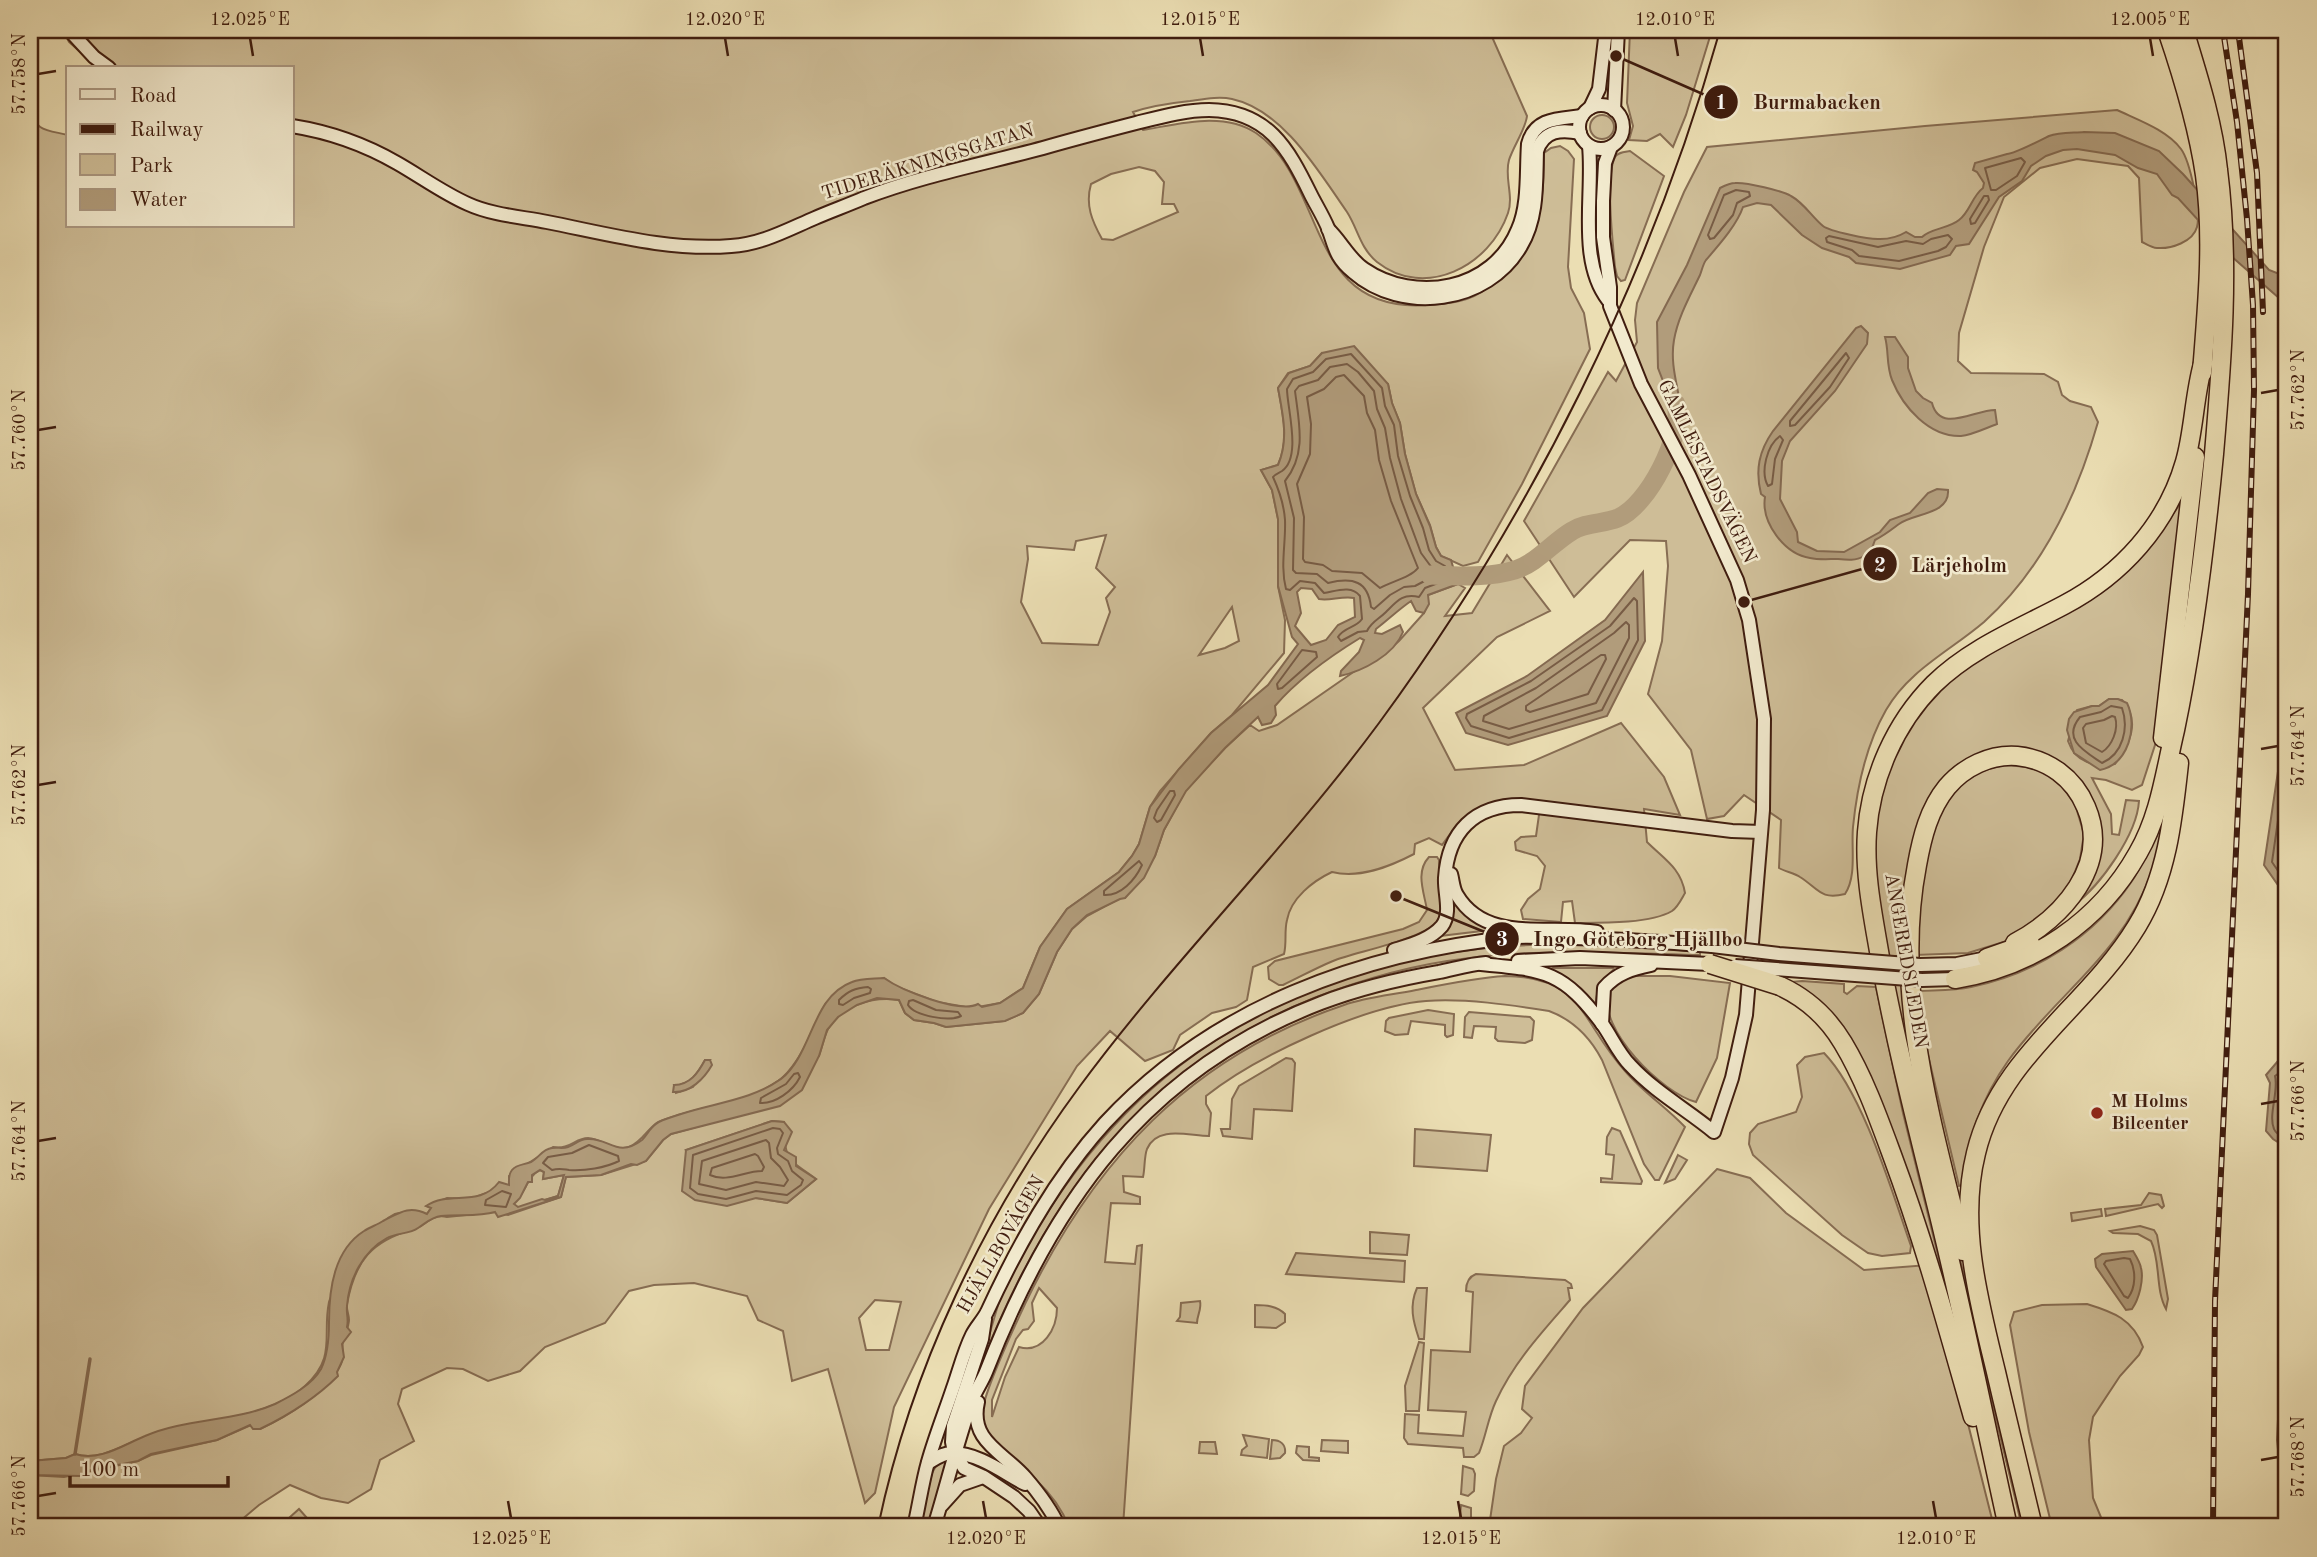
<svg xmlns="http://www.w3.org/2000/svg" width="2317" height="1557" viewBox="0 0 2317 1557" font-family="'Old Standard TT',serif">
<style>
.green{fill:#cebd97;stroke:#876d53;stroke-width:2;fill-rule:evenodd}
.water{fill:#b19c7b;stroke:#846950;stroke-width:2;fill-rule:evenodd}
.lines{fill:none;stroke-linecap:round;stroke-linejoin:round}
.shore{stroke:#785c45;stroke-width:2}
.stream{stroke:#846950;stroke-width:3.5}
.river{stroke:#b19c7b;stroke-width:19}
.secondary-casing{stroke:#401d0f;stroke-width:16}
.highway-casing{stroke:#401d0f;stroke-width:21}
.secondary{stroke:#f2eace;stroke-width:12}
.highway{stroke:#ebdeb3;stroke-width:18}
.tram{stroke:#401d0f;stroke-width:2}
.rail-casing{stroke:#401d0f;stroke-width:6}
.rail{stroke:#f2eace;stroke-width:3.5;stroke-dasharray:10;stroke-linecap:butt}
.secondary-bridge-casing{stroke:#401d0f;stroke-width:16;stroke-linecap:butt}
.highway-bridge-casing{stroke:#401d0f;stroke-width:21;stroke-linecap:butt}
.secondary-bridge{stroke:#f2eace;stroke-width:12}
.highway-bridge{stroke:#ebdeb3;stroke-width:18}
.ticks{fill:none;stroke:#401d0f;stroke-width:2.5}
.poi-dot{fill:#8f2418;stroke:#f2eace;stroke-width:2.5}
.labels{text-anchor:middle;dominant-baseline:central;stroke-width:5;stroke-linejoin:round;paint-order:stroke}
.street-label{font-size:19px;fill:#401d0f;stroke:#f2eace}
.poi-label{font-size:19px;font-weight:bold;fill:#401d0f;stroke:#f2eace;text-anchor:start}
.leader{fill:none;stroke:#401d0f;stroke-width:2.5}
.callout-dot{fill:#401d0f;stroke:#f2eace;stroke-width:2.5}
.mark-label{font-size:21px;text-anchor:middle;font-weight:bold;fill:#fff}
.callout-label{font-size:21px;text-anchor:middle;font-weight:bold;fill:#401d0f;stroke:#f2eace;stroke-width:5;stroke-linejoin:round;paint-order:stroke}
.neatline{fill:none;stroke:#401d0f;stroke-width:2.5}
.ticks-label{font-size:18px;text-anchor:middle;fill:#401d0f}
</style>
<rect width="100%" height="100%" fill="#ebdeb3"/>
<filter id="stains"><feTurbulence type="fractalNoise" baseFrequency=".00286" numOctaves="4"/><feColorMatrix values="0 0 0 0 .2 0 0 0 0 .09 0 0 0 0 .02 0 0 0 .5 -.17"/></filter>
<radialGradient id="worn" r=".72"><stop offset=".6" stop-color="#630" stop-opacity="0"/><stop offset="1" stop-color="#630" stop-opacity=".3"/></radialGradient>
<g class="green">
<path d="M63 30H1489L1527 116C1526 128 1513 147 1509 160 1504 177 1514 196 1508 213 1490 266 1425 300 1377 262 1360 248 1358 229 1347 212 1319 172 1283 110 1232 99 1219 96 1204 99 1190 101 1171 103 1151 106 1133 112L1143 130C1179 124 1223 111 1256 133 1327 181 1304 314 1427 305 1448 304 1470 302 1487 288 1537 250 1544 214 1544 153L1551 148 1560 146 1568 151 1574 159 1568 267 1571 288 1584 313 1590 349 1522 484 1478 562 1463 566 1441 556 1436 547 1430 525 1416 494 1405 454 1400 423 1392 403 1388 384 1322 353 1310 366 1288 373 1278 388C1283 415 1289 440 1278 465L1261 470 1272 490 1278 519V586L1285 620 1284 653 1232 715 1211 733 1160 791 1150 807 1139 844 1132 856 1119 872 1067 909 1040 947 1023 988 1000 1003 972 1008 937 1002 895 986 884 978 826 1003C812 1027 804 1057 783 1077 756 1102 711 1104 678 1115 672 1118 663 1119 658 1122 647 1129 642 1142 629 1147 614 1152 603 1139 588 1138 575 1138 570 1150 553 1147L509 1176V1185L470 1199 447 1198 427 1206 431 1208 427 1214C417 1214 404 1211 395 1214 391 1216 385 1220 382 1223 373 1232 331 1293 329 1302 322 1336 337 1357 305 1386 271 1417 204 1421 160 1432 132 1438 104 1463 75 1454L66 1458 30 1461V109C35 132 48 130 68 135V226H292V68H98L69 42ZM1139 167 1155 171 1164 182 1162 204H1174L1178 212 1113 240 1102 239C1092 221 1085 205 1091 184L1111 174ZM1106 535 1096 568 1115 587 1106 598 1110 612 1098 645 1042 643 1021 602 1028 559 1027 546 1074 550 1076 541ZM1232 607 1239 641 1225 648 1199 655ZM705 1060H710L693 1087 676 1093 674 1085C690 1085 698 1073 705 1060Z"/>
<path d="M1630 30H1712L1686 115 1673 147 1660 134 1647 141 1629 140 1633 126 1627 103Z"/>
<path d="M2117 110C2138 120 2167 130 2181 149 2190 161 2201 213 2197 227 2193 242 2171 249 2157 248 2152 248 2146 244 2142 242L2139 178 2128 166 2077 159 2040 168 2004 197 1984 247 1959 333 1958 361 1971 373 2044 374 2058 382 2062 395 2070 401 2091 407 2098 422C2077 496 2042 570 1984 622 1950 651 1909 670 1886 710 1866 745 1857 787 1853 827 1851 848 1857 876 1845 894 1820 900 1819 889 1800 877 1794 873 1786 872 1779 868L1781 820 1744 795 1724 816 1707 819 1691 750 1648 694 1662 641 1668 566 1666 541 1630 540 1574 597 1524 521 1608 372 1616 381 1637 342 1635 320 1637 303 1684 192 1707 147 1925 126Z"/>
<circle cx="1602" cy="127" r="12"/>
<path d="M1630 151 1664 176 1625 280 1621 281 1617 276 1615 267C1613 245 1605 176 1615 157 1618 152 1624 152 1630 151Z"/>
<path d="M1595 153H1603V289L1594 246Z"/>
<path d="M2182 501 2156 742 2142 785 2132 790 2106 780 2092 778 2111 814 2112 834 2119 835 2126 800 2139 801C2137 834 2101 885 2074 905L2099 823 2094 805 2044 755 1954 769 1903 918 1944 1192 2024 1527H2022L1893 990 1876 879 1875 828 1884 783 1897 749 1913 721 1934 695 1967 666 2008 642 2084 604 2109 587 2133 566 2153 543ZM2109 699 2122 700C2141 720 2130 745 2115 764 2094 766 2076 764 2068 741L2077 710 2092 706H2099Z"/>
<path d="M1507 555 1550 611 1497 637 1423 708 1455 770 1524 765 1621 723 1664 777 1680 815 1644 809 1647 842C1664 859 1681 868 1685 893 1682 898 1678 907 1672 911 1650 924 1600 923 1575 923L1572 901 1563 902 1561 922 1523 919 1521 910 1528 899 1540 889 1545 866 1537 856 1516 850 1515 842 1521 837 1536 836 1540 808 1471 816 1456 826 1442 845 1429 838 1415 844 1414 854C1389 867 1359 879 1332 872 1313 881 1291 898 1287 920 1284 932 1287 942 1284 954L1253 967 1247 1000 1236 1007 1212 1013 1180 1035 1173 1050 1145 1061 1110 1031 1077 1066 989 1209 894 1407 875 1493 865 1503 828 1369 792 1381 783 1331 758 1320 747 1296 694 1283 654 1285 629 1291 605 1323 545 1347 520 1371 488 1381 463 1369 447 1368 402 1389 398 1404 414 1441 380 1460 371 1489 348 1503 321 1498 290 1485 259 1505 233 1527H30V1475L64 1477 138 1461 151 1455 217 1440 251 1425 260 1429C286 1417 326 1393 340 1366 345 1357 341 1350 343 1341 345 1334 349 1326 349 1320 349 1314 346 1309 347 1304 355 1261 371 1241 414 1229 425 1226 432 1213 447 1217L495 1212 508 1215 561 1197 566 1176 567 1177 601 1175 646 1161 663 1140 671 1134 707 1124 819 1056C822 1048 824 1037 828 1029 843 1005 872 996 899 1000L905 1013 914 1020 934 1023 946 1027 1004 1021 1023 1013 1039 994 1057 952 1072 929 1087 916 1120 898H1125L1155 856 1164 830 1185 791 1225 748 1250 725 1259 731 1277 725 1352 673 1382 656 1399 641 1424 613 1428 595 1458 584 1465 588 1445 616 1472 613ZM772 1121 784 1122C784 1160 787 1158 816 1179L787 1203 756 1198 686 1150ZM875 1300 901 1302 889 1350H866L859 1318Z"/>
<path d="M2006 765 2027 767 2044 772 2060 784 2075 804 2084 834 2080 859 2072 879 2058 904 2010 940 1968 953 1915 955C1916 928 1919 902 1924 875 1932 822 1946 773 2006 765Z"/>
<path d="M2162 825C2163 838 2157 857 2152 871 2122 956 2058 992 2008 1061 1981 1099 1967 1140 1962 1185L1959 1186 1924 1038 1918 991C1935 990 1954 991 1971 987 2036 974 2095 936 2132 881 2144 864 2149 840 2162 825Z"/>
<path d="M1429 857H1437L1439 860C1438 880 1448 902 1438 920 1429 938 1355 952 1333 961 1316 968 1300 977 1283 985H1279L1269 979 1268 967 1275 961 1403 929 1419 922 1427 910C1424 892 1415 872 1429 857Z"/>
<path d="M1454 900 1490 928V930L1440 936 1451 918Z"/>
<path d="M1560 944 1626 945 1700 952V955C1620 953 1541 948 1462 959 1411 965 1361 980 1314 998 1151 1064 1056 1184 990 1343H987C991 1329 995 1315 999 1302 1008 1273 1028 1244 1044 1218 1129 1081 1250 997 1407 961 1457 949 1508 945 1560 944Z"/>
<path d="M1553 968H1613L1614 969 1598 988 1595 1008 1575 985 1551 969Z"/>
<path d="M1505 976C1585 977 1581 1023 1625 1071 1643 1092 1666 1107 1685 1127L1659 1180H1655L1644 1164 1602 1060C1590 1037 1573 1020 1549 1011 1511 1005 1464 998 1426 1001 1363 1006 1255 1057 1206 1096V1104L1211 1113 1209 1136C1189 1136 1157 1125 1147 1149 1144 1157 1145 1169 1143 1177L1123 1176 1124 1192 1140 1197V1204L1111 1203 1105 1262 1135 1264 1137 1246 1142 1245 1123 1527H1069C1062 1509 1050 1493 1036 1480 1023 1468 993 1447 986 1433 984 1429 983 1422 982 1418 979 1400 1016 1324 1025 1304 1094 1161 1190 1057 1344 1005 1367 997 1392 995 1416 990 1446 984 1475 978 1505 976ZM1039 1288 1057 1308C1057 1328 1043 1354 1019 1347L1005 1377 992 1417V1400L1016 1339 1023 1330 1028 1329 1034 1321 1032 1303Z"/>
<path d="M1630 976H1670L1730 983 1717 1058 1696 1102C1663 1094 1596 1028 1609 992 1613 982 1622 980 1630 976Z"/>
<path d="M1802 981 1844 984V992L1847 994 1857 986 1876 987 1903 1113 1966 1369 1870 1086 1790 982Z"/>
<path d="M1428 1010 1454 1014 1453 1035 1447 1037 1445 1035V1025L1411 1021 1408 1034 1395 1035 1385 1031 1386 1021 1389 1018Z"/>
<path d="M1469 1012 1530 1017 1534 1021 1532 1040 1525 1043 1498 1041 1495 1038 1496 1027 1474 1026 1472 1038 1464 1037 1465 1017Z"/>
<path d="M1824 1053C1863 1093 1892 1192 1911 1246L1910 1253 1882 1256 1868 1253 1842 1235 1753 1155 1749 1144 1750 1133 1758 1124 1796 1112 1802 1097 1797 1065 1805 1057Z"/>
<path d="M1286 1058 1292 1059 1295 1063 1292 1111 1254 1109 1252 1139 1223 1136 1221 1129H1230L1232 1099 1239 1086Z"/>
<path d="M1612 1128 1620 1131 1642 1181 1641 1184 1601 1182V1178L1612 1179 1614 1155 1606 1154 1607 1137Z"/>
<path d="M1415 1129 1491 1135 1487 1171 1414 1166Z"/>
<path d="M1678 1155 1687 1160 1675 1179 1665 1183Z"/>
<path d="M1717 1169 1750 1178 1786 1213 1864 1270 1928 1265 1994 1527H1489L1496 1479 1504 1446 1521 1433 1532 1418 1522 1409 1525 1386 1583 1308Z"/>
<path d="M540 1170 544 1172 543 1179 564 1175 558 1196 518 1208 513 1204C525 1195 527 1176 540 1170Z"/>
<path d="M2149 1193 2161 1195 2164 1206 2162 1208 2158 1204 2106 1216 2105 1209 2141 1205Z"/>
<path d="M2101 1209 2102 1216 2072 1221 2071 1213Z"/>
<path d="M2140 1226 2154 1230 2157 1235 2168 1299 2166 1309C2155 1289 2161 1262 2151 1241L2138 1234 2113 1233 2110 1231Z"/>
<path d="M1370 1232 1409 1235 1407 1255 1370 1253Z"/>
<path d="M1296 1253 1405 1261 1404 1282 1286 1274Z"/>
<path d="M1476 1274 1565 1280 1571 1284 1572 1288H1568L1570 1300C1542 1332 1514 1362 1496 1401 1488 1418 1486 1436 1479 1453L1474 1457H1464L1463 1448 1408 1444 1404 1438 1405 1414 1419 1415 1418 1433 1463 1436 1466 1412 1428 1410 1431 1350 1470 1352 1473 1292 1466 1291C1466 1283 1468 1277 1476 1274Z"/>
<path d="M1417 1288H1427L1424 1339H1419C1413 1321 1409 1306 1417 1288Z"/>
<path d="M1200 1301C1202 1309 1197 1315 1197 1323L1177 1321 1180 1317 1181 1303Z"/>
<path d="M2087 1304C2113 1312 2133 1319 2143 1347L2139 1355 2120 1376 2093 1417 2089 1440 2093 1498 2105 1527H2052L2029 1432 2010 1325 2014 1312 2042 1305Z"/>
<path d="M1255 1305C1266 1305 1277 1306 1285 1314V1322L1276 1328 1255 1327Z"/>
<path d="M1419 1342 1424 1343 1419 1411H1406L1405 1386Z"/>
<path d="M1243 1435 1269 1439 1267 1458 1241 1455 1242 1450 1247 1446Z"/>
<path d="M1272 1440C1280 1440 1286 1444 1285 1453L1280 1458 1270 1459Z"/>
<path d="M1322 1440 1348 1441V1453L1321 1451Z"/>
<path d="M1200 1442H1215L1217 1454 1199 1453Z"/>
<path d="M1297 1446 1309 1447V1457L1319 1458V1461L1303 1460 1296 1453Z"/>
<path d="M947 1459V1470L928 1527H919L932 1473 936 1466Z"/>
<path d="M1463 1466 1473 1469 1475 1474 1474 1491 1468 1496 1461 1494Z"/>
<path d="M1461 1505 1471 1508V1527H1459Z"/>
<path d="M299 1509 315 1527H279Z"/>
</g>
<g class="water">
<path d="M2084 132 2115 133 2159 151 2183 174 2269 270 2287 277V305L2231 256 2178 198 2172 195 2157 174 2138 168 2115 155 2077 149 2063 150 2046 156 2031 166 2022 181 1999 197 1969 244 1956 246 1950 255 1900 269 1856 263 1849 257 1822 248 1802 235 1771 205 1757 203 1743 207C1737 225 1718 246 1706 260 1703 264 1702 270 1700 275 1690 296 1678 317 1674 340 1668 374 1687 404 1680 436L1670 426 1668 394 1658 368 1657 322 1687 265 1720 188C1724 186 1730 183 1735 183 1746 182 1783 191 1791 196 1804 203 1812 217 1823 226 1829 231 1870 240 1880 239 1889 239 1898 237 1906 232L1915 237H1922C1931 228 1948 229 1959 220 1970 212 1972 196 1983 188L1984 183 1977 172 1973 170 1975 163 2007 154C2014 154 2041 140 2049 136 2059 132 2073 133 2084 132Z"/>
<path d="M1861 326 1868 333 1867 344 1835 391 1790 441 1782 461 1780 499 1797 532 1798 542 1817 551 1844 552 1880 532 1890 520 1910 513 1928 493 1937 489 1948 490C1950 515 1913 513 1899 524 1891 530 1885 535 1875 540L1871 551 1878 559 1873 560 1864 556C1856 561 1847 560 1838 559 1829 559 1819 560 1810 558 1784 554 1761 522 1765 497L1761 494C1755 470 1759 451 1773 431L1856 328Z"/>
<path d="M1885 337H1895L1908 357V368L1916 391 1923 398 1932 403C1940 434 1974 410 1995 410L1997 424C1986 428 1972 435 1961 436 1929 437 1903 407 1892 380 1886 365 1889 351 1885 337Z"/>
<path d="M1354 346 1388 384 1392 403 1400 423 1405 454 1416 494 1430 526 1436 547 1441 556 1451 560 1458 584 1428 595 1429 604 1424 613 1416 611 1411 601C1398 610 1389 619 1376 629L1375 633 1382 634 1400 625 1403 632C1394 655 1363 671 1340 676L1341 671 1359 652 1364 640 1360 638C1329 657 1299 678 1275 706L1276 715 1271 723 1262 725 1258 717 1225 748 1186 791 1164 830 1155 856 1144 878 1125 898 1120 899 1087 915 1072 929 1057 952 1039 994 1023 1013 1005 1021 946 1027 934 1023 914 1020 905 1013 899 1000 877 998 857 1005 838 1017 827 1030 819 1056 802 1090 780 1106 671 1134 663 1140 646 1161 637 1165 631 1164 601 1175 566 1177 561 1197 498 1217 495 1212C479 1217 458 1214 441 1216 431 1217 425 1224 418 1228 410 1234 396 1233 387 1238 363 1251 349 1279 347 1306 346 1314 349 1319 347 1327L351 1332 342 1344 344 1357 337 1372 338 1376C315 1399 289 1415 260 1429H253L250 1425 217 1440 151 1454 138 1461 87 1471 81 1476 30 1475V1461L66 1458 75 1454C99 1462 123 1445 145 1436 186 1418 234 1422 275 1404 291 1396 312 1385 321 1369 328 1355 329 1336 329 1322 329 1289 334 1250 364 1231 370 1227 377 1225 383 1221 399 1213 409 1205 427 1214L431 1208 426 1206C450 1190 479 1208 499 1182L509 1185C509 1180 508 1175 512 1170 517 1164 524 1165 531 1162 539 1158 542 1149 552 1148 558 1147 562 1149 568 1147 575 1145 579 1139 587 1139 609 1137 617 1159 642 1140 647 1135 650 1128 656 1124 662 1119 673 1117 681 1114 714 1103 752 1100 781 1079 813 1054 811 997 852 982 861 978 874 979 884 978 901 990 959 1014 978 1004L982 1007 1000 1003 1023 988 1040 947 1067 909 1119 872 1132 856 1139 844 1150 807 1179 769 1211 733 1268 685 1298 644 1292 637 1278 586V519L1272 490 1261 470 1278 465C1289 440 1283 415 1278 388L1289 373 1310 366 1322 353ZM1301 588 1312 589 1319 599C1330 601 1341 596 1354 598L1355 617 1338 625 1326 640 1311 645 1295 626 1301 613 1297 592ZM540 1170 544 1172 543 1179 564 1175 558 1196 545 1200 542 1199 518 1207 514 1204 520 1198 528 1182H532V1175Z"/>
<path d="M1643 572 1645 641 1607 716 1508 745 1466 733 1456 713 1527 676 1605 620Z"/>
<path d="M2109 699H2118L2127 703C2138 726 2129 764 2100 770L2074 753 2067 730 2069 719 2074 712 2092 706H2099Z"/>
<path d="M2287 711V898L2264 865Z"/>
<path d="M705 1060H710L712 1065C704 1079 690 1093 673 1092L674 1085C690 1085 698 1073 705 1060Z"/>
<path d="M2278 1061 2287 1069V1148L2273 1139 2266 1131 2270 1083 2266 1075Z"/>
<path d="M772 1121 784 1122 792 1132 784 1150 796 1157V1166L816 1179 787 1203 756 1198 727 1206 695 1200 682 1191 686 1150Z"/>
<path d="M2133 1251C2136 1256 2140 1262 2141 1268 2144 1280 2139 1299 2132 1309L2126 1310 2096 1267 2095 1259 2102 1254Z"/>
<path d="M2287 1391V1527H2281L2282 1487 2277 1440 2278 1419Z"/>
</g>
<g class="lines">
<g class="shore">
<path d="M2021 158 2025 162 2017 176 1996 190H1991L1985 168Z"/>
<path d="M1736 190 1749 192 1750 196 1737 203 1733 215 1714 238 1710 239 1708 235 1724 195Z"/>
<path d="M1984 196H1988L1989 200 1975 223 1971 224 1970 219Z"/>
<path d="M1829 236 1878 247 1906 241 1923 244 1931 239 1948 235 1952 239 1946 247 1938 251 1899 261 1859 256 1852 250 1827 242 1826 238Z"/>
<path d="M1846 353 1849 358 1830 387 1795 425 1790 426V421Z"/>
<path d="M1351 354 1382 388 1385 406 1394 425 1398 456 1410 496 1423 528 1429 550 1436 561 1445 566 1448 577 1446 580 1425 588 1419 597C1403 593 1397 601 1386 612 1379 619 1371 622 1367 631L1358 632 1341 641 1338 637C1344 627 1356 628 1362 619L1360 596C1351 585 1337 591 1324 593L1315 583 1300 581 1290 590 1286 589C1280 566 1286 543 1285 520 1284 505 1279 490 1273 477 1275 474 1279 473 1282 471 1302 457 1287 408 1287 389L1293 379 1313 372 1326 359Z"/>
<path d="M1347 364 1358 372 1374 391 1377 409 1385 428 1390 458 1401 499 1421 553 1435 572 1434 576 1415 586 1404 587 1390 595 1374 609 1371 607C1368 581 1353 577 1328 583L1317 574 1296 573 1293 570 1294 518 1285 481C1307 454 1299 423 1295 391L1299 386 1318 380 1330 367Z"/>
<path d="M1344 375 1364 396 1367 413 1375 430 1379 460 1391 501 1418 568C1410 578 1392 581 1380 588L1362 573 1332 571 1323 565 1305 562 1303 559 1304 517 1297 484 1310 454 1311 424 1307 397 1324 389 1336 377Z"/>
<path d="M1780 436 1783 440 1775 459 1772 484 1768 486C1760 472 1767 445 1780 436Z"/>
<path d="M1634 598 1637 601 1638 640 1602 710 1509 738 1471 726 1466 718 1467 714 1531 681 1610 626Z"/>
<path d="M1626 622 1629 625V638L1596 703 1509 729 1483 721 1484 716 1536 688 1614 633Z"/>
<path d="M1302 650 1316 652 1317 657 1282 688 1278 689 1277 684Z"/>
<path d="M1601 655H1605L1606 659 1588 694 1530 712 1526 710V706Z"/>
<path d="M2111 706 2122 708C2129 728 2123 754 2102 763 2086 752 2061 740 2080 717L2101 712Z"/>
<path d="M2112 716 2115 717C2119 729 2112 746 2102 752L2086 743 2083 728 2086 724 2104 720Z"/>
<path d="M2287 758 2272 862 2287 884"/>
<path d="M1170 791H1174L1175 795 1161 820 1157 822 1154 818 1157 810Z"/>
<path d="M1139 861 1142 865C1135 880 1121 896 1104 895V891Z"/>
<path d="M868 987 871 989 870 993 854 998 843 1005 839 1004V1000C848 991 855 988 868 987Z"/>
<path d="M913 1000 936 1010 958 1012 961 1016C949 1022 915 1016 908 1005L909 1001Z"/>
<path d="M798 1073 800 1077C793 1091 775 1104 760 1103L761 1098 786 1084 794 1074Z"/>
<path d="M2287 1074 2279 1073 2275 1076C2279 1091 2268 1115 2274 1129 2276 1134 2283 1138 2287 1140"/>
<path d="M773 1128 780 1129 783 1133 777 1148 778 1154 788 1161 792 1171 803 1180 801 1185 787 1195 756 1191 726 1199 698 1194 690 1188 693 1155Z"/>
<path d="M766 1140 769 1143 771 1158 780 1167 788 1180 784 1186 756 1182 726 1190 699 1184 702 1161Z"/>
<path d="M589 1145 618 1156 619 1161C605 1168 585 1171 569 1170 562 1169 559 1168 552 1170L543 1163 548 1157 572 1153Z"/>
<path d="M755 1154 758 1156 764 1167 762 1171C744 1171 727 1183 710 1175L712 1168Z"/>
<path d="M502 1191 511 1194 506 1207 485 1205 486 1200Z"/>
<path d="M2124 1258 2130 1259C2136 1271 2136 1287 2128 1298L2124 1296 2104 1264 2106 1261Z"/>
</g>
<path class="stream" d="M75 1454 90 1359"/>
<path class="river" d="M1430 575C1457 576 1489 578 1515 570 1537 563 1552 543 1572 531 1586 522 1604 524 1618 518 1648 506 1684 435 1676 404"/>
<defs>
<g id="secondary">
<path d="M69 30 94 57 109 68"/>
<circle cx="1601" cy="127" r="22"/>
<path d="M1590 108 1599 89 1606 30"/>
<path d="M1614 110 1618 30"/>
<path d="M292 126C330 132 364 144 397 163 420 176 443 193 468 204 492 215 522 217 547 222 608 234 669 251 731 246 762 244 787 230 815 218 831 211 848 205 864 198 921 176 983 164 1043 148 1074 139 1105 131 1136 123 1160 117 1185 110 1209 110 1268 111 1288 148 1311 195 1316 205 1323 216 1328 228 1335 247 1335 257 1353 272 1402 315 1488 304 1521 246 1538 218 1536 183 1537 151 1544 130 1561 129 1580 133"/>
<path d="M1589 146C1594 193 1577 260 1608 300"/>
<path d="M1328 229C1341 241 1349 259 1364 269 1415 304 1493 291 1518 229 1529 204 1526 172 1528 144 1535 117 1560 119 1582 116"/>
<path d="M1451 874C1453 881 1453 889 1457 895 1486 944 1550 924 1597 932"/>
<path d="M1394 950C1410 945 1430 940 1442 926 1452 913 1444 893 1445 878 1448 832 1474 805 1521 805L1732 831 1761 832"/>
<path d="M1518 961 1580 958 1710 964"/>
<path d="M1481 964C1545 970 1563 971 1603 1025 1612 1038 1619 1054 1630 1065 1655 1092 1686 1109 1714 1132L1732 1078 1746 1015 1763 810 1764 719 1749 620 1737 580 1689 475 1641 384 1610 306V287L1603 237V201L1605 163 1611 147"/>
<path d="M1920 965 1957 964 1987 958"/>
<path d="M1922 980 1955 979"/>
<path d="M1602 1024 1604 988C1617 973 1632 969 1651 965"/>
<path d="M985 1319 982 1339 953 1426 952 1442 954 1452 964 1468 984 1477 1014 1497 1029 1511 1040 1527"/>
<path d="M978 1402C969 1441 1003 1452 1025 1477 1038 1492 1051 1509 1059 1527"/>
<path d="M928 1463C935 1459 944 1452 953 1453 978 1453 1004 1473 1025 1484"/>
<path d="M942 1505 960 1485 983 1477"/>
<path d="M914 1527C919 1506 922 1483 928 1462 935 1437 945 1412 953 1388 959 1371 964 1351 972 1335 976 1327 983 1320 987 1312 1018 1245 1055 1178 1105 1123 1212 1007 1363 952 1517 937 1536 936 1555 938 1573 938 1620 939 1666 942 1712 946"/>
<path d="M934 1527C947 1485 957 1442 972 1400 976 1390 982 1382 986 1372 1052 1202 1146 1070 1321 1003 1360 988 1398 979 1439 972 1454 969 1470 964 1486 963"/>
</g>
<g id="highway">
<path d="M2167 30C2183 77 2198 126 2205 175 2214 240 2207 308 2202 373"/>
<path d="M2163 738 2195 457"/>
<path d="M1987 958 2030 943"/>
<path d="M1955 979C2033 967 2100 921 2138 853 2160 815 2165 772 2175 730 2194 639 2205 547 2214 454 2222 361 2230 264 2218 170 2213 122 2198 76 2184 30"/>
<path d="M1780 986C1806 998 1828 1018 1843 1043 1864 1078 1878 1117 1892 1155 1924 1241 1948 1329 1973 1417"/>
<path d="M1963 1251C1933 1125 1892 995 1917 865 1922 837 1929 809 1947 787 1964 767 1990 754 2017 756 2048 759 2074 778 2086 807 2111 865 2062 918 2015 943"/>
<path d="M2008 1527C1984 1419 1963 1311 1936 1203 1916 1122 1895 1040 1880 957 1873 916 1864 874 1867 832 1871 778 1895 723 1934 684 1971 648 2019 629 2064 605 2121 575 2167 525 2185 462 2194 431 2194 396 2203 364"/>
<path d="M2033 1527C2021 1476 2008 1424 1996 1372 1979 1302 1958 1225 1976 1153 1999 1056 2088 1007 2137 926 2167 877 2173 819 2179 763"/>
</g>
</defs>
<use href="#secondary" class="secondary-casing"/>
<use href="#highway" class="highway-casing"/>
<use href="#secondary" class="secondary"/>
<use href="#highway" class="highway"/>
<path class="tram" d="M878 1527C911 1369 984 1216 1080 1086 1173 960 1286 849 1379 723 1532 515 1650 278 1720 30"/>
<defs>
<g id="rail">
<path d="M2238 30 2257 173 2263 312"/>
<path d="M2213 1527 2215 1301 2248 594 2254 390 2253 305 2247 219 2237 122 2223 30"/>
</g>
</defs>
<use href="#rail" class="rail-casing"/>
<use href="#rail" class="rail"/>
<defs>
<g id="secondary-bridge">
<path d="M1712 946 1779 954 1920 965"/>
<path d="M1735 966 1922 980"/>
</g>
<path id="highway-bridge" d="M1710 964 1780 986"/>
</defs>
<use href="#secondary-bridge" class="secondary-bridge-casing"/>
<use href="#highway-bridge" class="highway-bridge-casing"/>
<use href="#secondary-bridge" class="secondary-bridge"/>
<use href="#highway-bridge" class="highway-bridge"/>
</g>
<path class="ticks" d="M250 38 253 56M725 38 728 56M1200 38 1203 56M1675 38 1678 56M2150 38 2153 56M38 74 56 71M2261 393 2278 390M38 430 56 427M2261 749 2278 746M38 785 56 782M2261 1104 2278 1101M38 1141 56 1138M2261 1460 2278 1457M38 1496 56 1493M508 1501 511 1518M983 1501 986 1518M1458 1501 1461 1518M1933 1501 1936 1518"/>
<circle class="poi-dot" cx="2097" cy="1113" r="7"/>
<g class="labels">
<g class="street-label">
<text transform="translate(928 163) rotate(-17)">TIDERÄKNINGSGATAN</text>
<text transform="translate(1706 472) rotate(64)">GAMLESTADSVÄGEN</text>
<text transform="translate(1905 961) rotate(80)">ANGEREDSLEDEN</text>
<text transform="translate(1002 1245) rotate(-60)">HJÄLLBOVÄGEN</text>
</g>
<g class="poi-label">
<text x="2111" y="1102">M Holms<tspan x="2111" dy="22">Bilcenter</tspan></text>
</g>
</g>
<path class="leader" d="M1616 56L1721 102M1744 602L1880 564M1396 896L1502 939"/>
<g class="callout-dot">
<circle cx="1616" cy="56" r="7"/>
<circle cx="1744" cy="602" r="7"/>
<circle cx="1396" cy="896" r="7"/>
<circle cx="1721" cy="102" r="18"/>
<circle cx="1880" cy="564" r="18"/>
<circle cx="1502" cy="939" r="18"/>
</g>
<g class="mark-label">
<text x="1721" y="109">1</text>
<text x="1880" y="572">2</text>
<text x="1502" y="946">3</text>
</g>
<g class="callout-label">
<text x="1817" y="109">Burmabacken</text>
<text x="1959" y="572">Lärjeholm</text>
<text x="1638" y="946">Ingo Göteborg Hjällbo</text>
</g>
<rect width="2317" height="1557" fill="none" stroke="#ebdeb3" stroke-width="77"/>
<rect x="66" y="66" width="228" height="161" fill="#f2eace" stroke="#ab9882" stroke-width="2"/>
<rect x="80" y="89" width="35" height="10" fill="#f2eace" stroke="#ab9882" stroke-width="2"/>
<text x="130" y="102" font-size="21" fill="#401d0f">Road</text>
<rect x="80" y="124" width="35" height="10" fill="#401d0f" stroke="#ab9882" stroke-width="2"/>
<text x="130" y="136" font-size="21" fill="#401d0f">Railway</text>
<rect x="80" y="154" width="35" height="21" fill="#cebd97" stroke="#ab9882" stroke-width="2"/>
<text x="130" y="172" font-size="21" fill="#401d0f">Park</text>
<rect x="80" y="189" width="35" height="21" fill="#b19c7b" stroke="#ab9882" stroke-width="2"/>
<text x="130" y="206" font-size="21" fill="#401d0f">Water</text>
<path d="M70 1476v10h158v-10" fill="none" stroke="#401d0f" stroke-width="3.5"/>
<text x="80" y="1476" font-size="21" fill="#401d0f" stroke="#f2eace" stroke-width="5" paint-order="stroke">100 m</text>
<rect x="38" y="38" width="2240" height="1480" class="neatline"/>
<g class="ticks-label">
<text x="250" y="25">12.025°E</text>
<text x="725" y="25">12.020°E</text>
<text x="1200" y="25">12.015°E</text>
<text x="1675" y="25">12.010°E</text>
<text x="2150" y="25">12.005°E</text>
<text transform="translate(19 74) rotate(-90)" y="6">57.758°N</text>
<text transform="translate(2298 390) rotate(-90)" y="6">57.762°N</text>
<text transform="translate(19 430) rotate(-90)" y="6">57.760°N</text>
<text transform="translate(2298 746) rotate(-90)" y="6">57.764°N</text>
<text transform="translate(19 785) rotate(-90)" y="6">57.762°N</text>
<text transform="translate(2298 1101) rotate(-90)" y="6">57.766°N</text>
<text transform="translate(19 1141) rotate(-90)" y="6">57.764°N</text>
<text transform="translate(2298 1457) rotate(-90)" y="6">57.768°N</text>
<text transform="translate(19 1496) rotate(-90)" y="6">57.766°N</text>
<text x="511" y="1544">12.025°E</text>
<text x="986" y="1544">12.020°E</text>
<text x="1461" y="1544">12.015°E</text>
<text x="1936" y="1544">12.010°E</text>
</g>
<rect width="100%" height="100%" filter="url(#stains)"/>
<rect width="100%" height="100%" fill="url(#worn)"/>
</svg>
